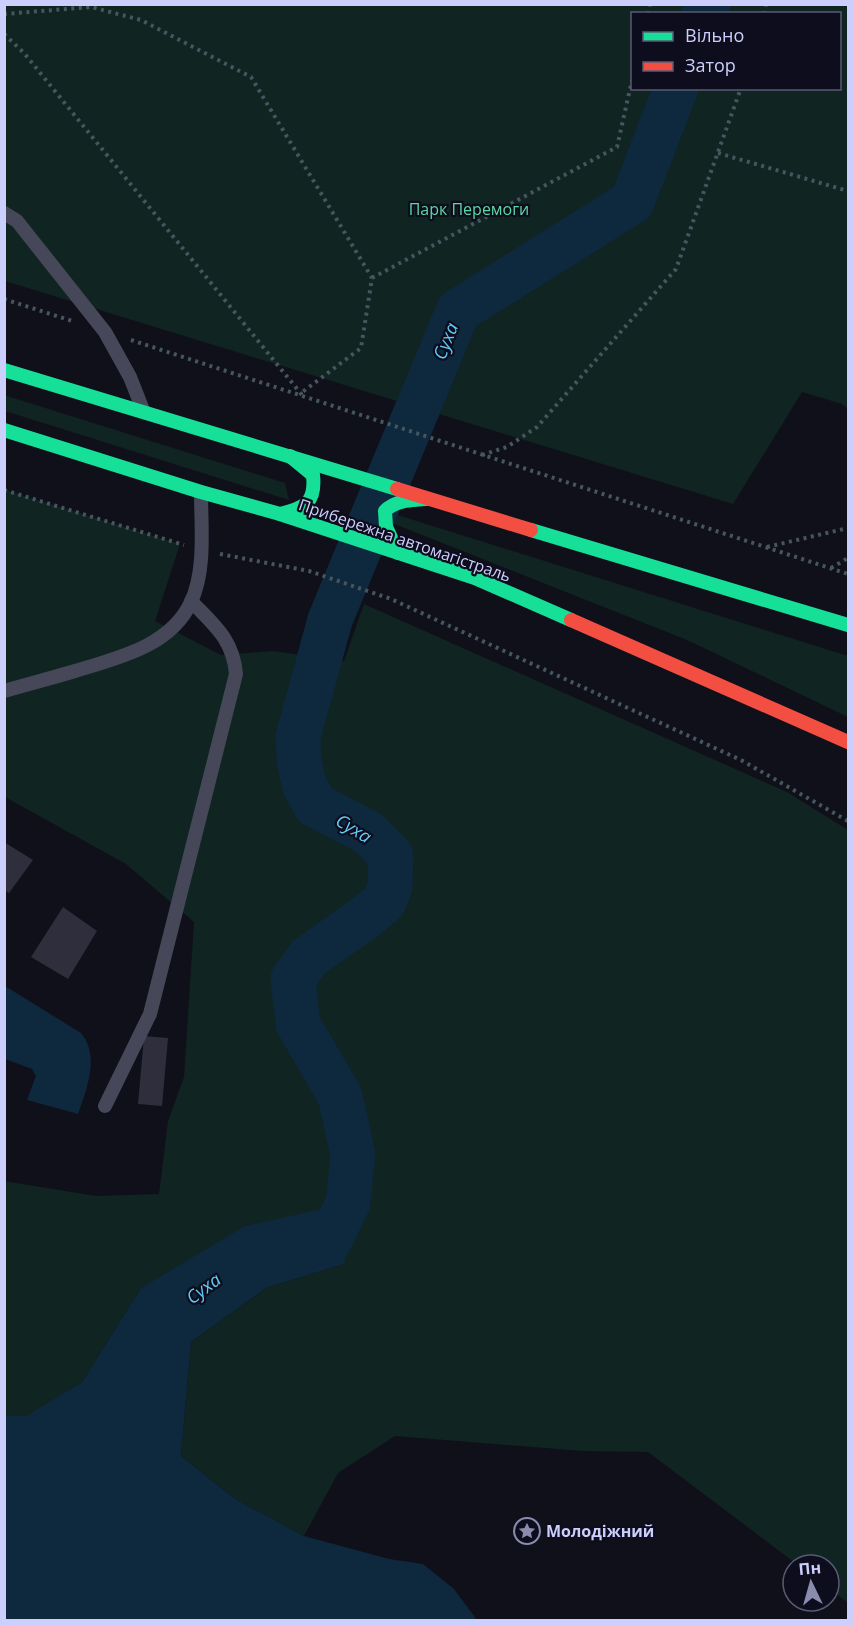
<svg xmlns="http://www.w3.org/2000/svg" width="853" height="1625" viewBox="0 0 853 1625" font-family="'Open Sans',sans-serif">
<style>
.green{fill:#102421;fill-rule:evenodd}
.water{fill:#0e283d}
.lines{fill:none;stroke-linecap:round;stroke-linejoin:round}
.river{stroke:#0e283d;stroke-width:45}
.building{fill:#2e2e3c}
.path{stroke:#46565e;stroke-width:4;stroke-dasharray:3 4.5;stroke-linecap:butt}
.lane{stroke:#46485a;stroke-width:14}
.fast{stroke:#16e098;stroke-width:14}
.jam{stroke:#f24e42;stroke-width:14}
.labels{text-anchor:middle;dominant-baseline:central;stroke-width:4.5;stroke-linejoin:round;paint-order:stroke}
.park-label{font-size:16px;fill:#5dd7a3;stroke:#0d0d1d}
.street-label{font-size:16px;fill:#cccffc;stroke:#0d0d1d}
.poi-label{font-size:16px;font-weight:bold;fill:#cccffc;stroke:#0d0d1d;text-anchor:start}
.water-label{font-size:18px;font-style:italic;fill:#60cbf6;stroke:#0d0d1d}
</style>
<rect width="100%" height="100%" fill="#10101a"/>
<g class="green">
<path d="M4 5H848V409L842 404 802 392 733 504 5 281ZM632 14H840V88H632Z"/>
<path d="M4 395 285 483 289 500 5 411Z"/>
<path d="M5 490 180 544 155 621 221 655 273 651 344 661 364 604 787 792 848 830V1603L829 1588V1565H798L648 1452 583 1451 395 1436 338 1473 304 1536 234 1498 181 1456 191 1342 266 1288 344 1264 141 1288 82 1382 26 1417 5 1415 4 1181 96 1196 159 1194 168 1121 184 1077 194 922 126 864 5 797Z"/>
<path d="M388 512 848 656V717L687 640 392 523Z"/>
</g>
<g class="water">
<path d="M5 986 81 1033C100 1056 87 1088 78 1114L27 1100 36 1076 32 1069 5 1059Z"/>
<path d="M348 1203 356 1208 344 1264 266 1288 191 1342 181 1456 234 1498 304 1536 389 1559 423 1564 454 1589 477 1620H5V1415L26 1416 82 1382 141 1288 245 1226Z"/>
</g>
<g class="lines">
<g class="river">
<path d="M704 14 708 4"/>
<path d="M310 1245 330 1240 348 1203 353 1155 340 1096 298 1024 293 979 309 957 363 919 384 902 390 886 391 856 369 833 315 805 304 784 299 761 298 737 330 620 458 311 632 202 676 88"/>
</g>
</g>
<g class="building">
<path d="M4 842 33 860 9 893 4 890Z"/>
<path d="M63 907 97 931 68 979 31 957Z"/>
<path d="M144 1036 168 1038 162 1106 138 1104Z"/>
</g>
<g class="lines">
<g class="path">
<path d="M4 14 91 7 141 20 251 77 372 278 361 348 301 393"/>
<path d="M648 14 650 4"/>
<path d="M764 14 766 4"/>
<path d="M4 34 24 53 302 395"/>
<path d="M718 153 848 191"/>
<path d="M372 278 617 147 632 80"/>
<path d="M4 299 72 321"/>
<path d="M131 340 848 574"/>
<path d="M482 455 507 447 537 427 676 269 741 88"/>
<path d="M4 490 184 545"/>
<path d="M767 547 848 528"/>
<path d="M220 554 309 571 391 599 741 760 848 821"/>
<path d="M831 568 848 558"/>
</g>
<g class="lane">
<path d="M4 213 17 221 105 332 130 377 143 410"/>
<path d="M4 691C28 684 52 678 75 671 118 658 171 646 191 602 206 570 201 527 201 492"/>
<path d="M105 1106 150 1014 236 674C233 639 214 625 191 601"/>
</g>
<g class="fast">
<path d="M4 370 397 489"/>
<path d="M4 430 201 492 280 514 475 578 571 620"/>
<path d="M280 514C305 508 316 503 313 475L290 456"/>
<path d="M531 530 848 625"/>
<path d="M398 553 386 527 385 511C395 500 412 500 426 499"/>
</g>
<g class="jam">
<path d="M397 489 531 530"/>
<path d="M571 620 848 742"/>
</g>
</g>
<defs>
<symbol id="sight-ring" viewBox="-11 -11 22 22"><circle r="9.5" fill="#0d0d1d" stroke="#8a8cad" stroke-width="1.5"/><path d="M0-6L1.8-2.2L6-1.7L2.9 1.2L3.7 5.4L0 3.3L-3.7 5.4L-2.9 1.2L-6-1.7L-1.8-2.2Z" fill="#8a8cad"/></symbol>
</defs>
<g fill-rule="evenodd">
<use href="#sight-ring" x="512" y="1516" width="30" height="30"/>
</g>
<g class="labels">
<g class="park-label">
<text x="469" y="209">Парк Перемоги</text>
</g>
<g class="street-label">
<text transform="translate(405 540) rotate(19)">Прибережна автомагістраль</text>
</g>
<g class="poi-label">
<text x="546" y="1531">Молодіжний</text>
</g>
<g class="water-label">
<text transform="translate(445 341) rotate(-68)">Суха</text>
<text transform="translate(354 828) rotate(32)">Суха</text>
<text transform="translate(203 1288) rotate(-37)">Суха</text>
</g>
</g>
<rect width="853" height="1625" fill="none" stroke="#cccffc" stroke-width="12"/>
<rect x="631" y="12" width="210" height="78" fill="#0d0d1d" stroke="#595b76" stroke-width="1.5"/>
<rect x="643" y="32" width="30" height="9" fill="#16e098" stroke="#595b76" stroke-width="1.5"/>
<text x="685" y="42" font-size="18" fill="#cccffc">Вільно</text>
<rect x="643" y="62" width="30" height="9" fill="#f24e42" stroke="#595b76" stroke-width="1.5"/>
<text x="685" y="72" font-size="18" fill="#cccffc">Затор</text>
<g transform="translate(811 1583) rotate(355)"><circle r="28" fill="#0d0d1d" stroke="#595b76" stroke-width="1.5"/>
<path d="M0-4.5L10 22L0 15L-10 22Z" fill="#8a8cad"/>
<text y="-9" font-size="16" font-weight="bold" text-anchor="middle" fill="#cccffc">Пн</text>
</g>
</svg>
